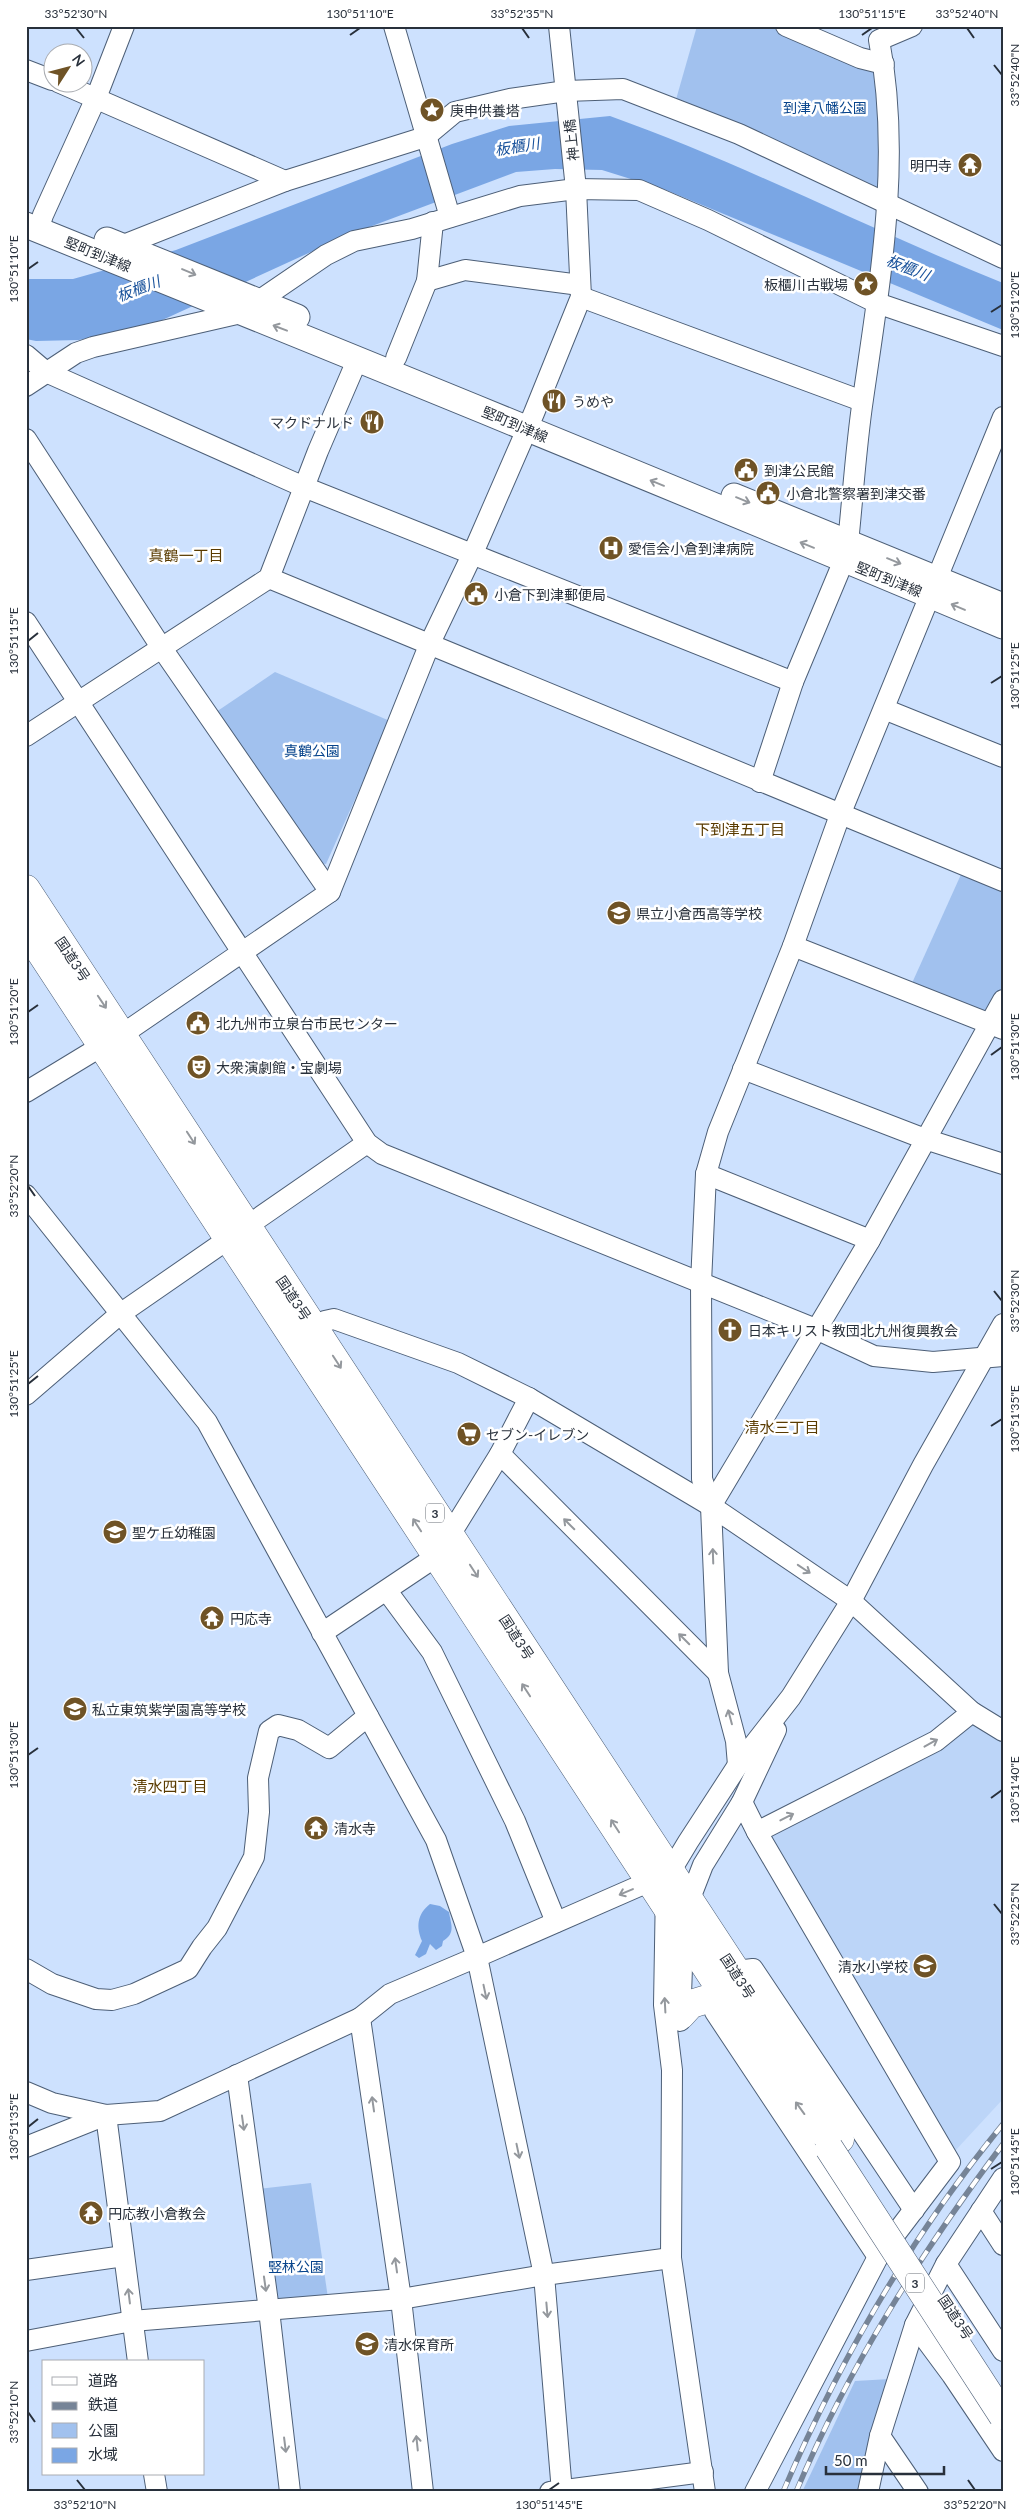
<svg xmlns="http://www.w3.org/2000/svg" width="1029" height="2518" viewBox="0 0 1029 2518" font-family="Lato,'Noto Sans JP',sans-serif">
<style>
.built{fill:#bcd5f8}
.green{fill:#a1c1ee}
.water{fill:#7aa6e4}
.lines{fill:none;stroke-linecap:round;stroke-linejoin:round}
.minor-casing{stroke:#4d5f77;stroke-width:22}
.major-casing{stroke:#4d5f77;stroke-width:27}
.highway-casing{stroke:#4d5f77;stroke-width:29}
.minor{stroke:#fff;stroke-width:20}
.major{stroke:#fff;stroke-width:25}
.highway{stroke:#fff;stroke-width:28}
.rail-casing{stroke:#768497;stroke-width:5.5}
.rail{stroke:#fff;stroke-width:4;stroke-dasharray:11;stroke-linecap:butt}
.highway-bridge-casing{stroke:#4d5f77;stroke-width:29;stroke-linecap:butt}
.highway-bridge{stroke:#fff;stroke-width:28}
.oneway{stroke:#94989d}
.ticks{fill:none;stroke:#28303b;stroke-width:2}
.labels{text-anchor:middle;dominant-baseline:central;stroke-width:5;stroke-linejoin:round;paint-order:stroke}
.shield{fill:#fff;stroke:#686e76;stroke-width:1}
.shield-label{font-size:12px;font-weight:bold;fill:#28303b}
.park-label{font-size:14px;fill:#07448c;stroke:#fff}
.poi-label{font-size:14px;fill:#28303b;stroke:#fff;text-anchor:start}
.street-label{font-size:14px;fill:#28303b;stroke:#fff}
.water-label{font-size:15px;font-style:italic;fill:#19529b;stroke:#fff}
.neighbourhood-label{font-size:15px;fill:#5a3b00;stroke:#fff}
.neatline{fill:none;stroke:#28303b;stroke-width:2}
.ticks-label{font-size:12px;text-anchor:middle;fill:#28303b}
</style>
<rect width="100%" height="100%" fill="#cde1fe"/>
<path class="built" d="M973 1724 1003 1738V2099L954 2152 770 1834Z"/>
<g class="green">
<path d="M697 26H769L874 70 878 76 880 189H868L675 103Z"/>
<path d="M275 672 390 721 326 864 315 863 216 712Z"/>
<path d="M963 870 1003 885V993L984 1025 908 992Z"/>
<path d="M311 2183 328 2298 280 2305 273 2299 258 2189Z"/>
<path d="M890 2379 860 2492H802L855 2381Z"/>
</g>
<g class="water">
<path d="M610 116C744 164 871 230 1003 283V330L666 190 602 170 555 169 516 172 348 235 158 322 79 340 36 341 26 339V279H73L176 250 452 144 509 126Z"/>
<path d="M430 1904 440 1906 449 1912C451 1925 456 1933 443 1941L442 1946 436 1950 430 1944 426 1954 419 1958 415 1955 422 1941C416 1927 417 1914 430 1904Z"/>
</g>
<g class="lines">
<defs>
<g id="minor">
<path d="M394 26 450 217"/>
<path d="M786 26 860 58 884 64"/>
<path d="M26 70 52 80"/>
<path d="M58 82 285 181"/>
<path d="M433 222 427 281 465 270 580 285"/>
<path d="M38 230 43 215 96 98 124 26"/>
<path d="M117 252 121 246 285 181 425 137 455 112 510 99 566 91 623 89 739 134 1003 258"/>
<path d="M581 297 862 401"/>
<path d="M26 355 46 372 304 487 793 682"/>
<path d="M396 358 427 281"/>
<path d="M26 386 76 353 93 347 241 313 326 255 354 241 412 229 520 196 576 189 639 190 708 220 877 303 1003 346"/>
<path d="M26 439 161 647 330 892"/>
<path d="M269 578 1003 881"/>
<path d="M26 622 367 1143 382 1154 818 1330 874 1356 933 1362 1003 1356"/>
<path d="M884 709 1003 757"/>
<path d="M26 736 269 578 318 451 358 358"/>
<path d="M760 782 793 682 844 560 848 543C853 495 856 446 863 399 880 280 902 159 879 40L912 26"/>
<path d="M793 946 1003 1029"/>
<path d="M743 1069 925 1139 1003 1164"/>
<path d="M26 1092 133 1027 330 892 430 643 473 553 534 413 581 297 576 189 559 26"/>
<path d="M706 1174 870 1240"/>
<path d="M26 1195 207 1422 436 1840 477 1957 390 1994 360 2018 160 2111 106 2115 52 2103 26 2092"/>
<path d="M314 1328 325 1321 334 1319 458 1363 529 1398 711 1506"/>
<path d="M26 1395 120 1314 367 1143"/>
<path d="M500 1454 718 1673"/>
<path d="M711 1506 702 1479 701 1283 706 1174 718 1132 793 946 840 815 1003 417"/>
<path d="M711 1506 870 1240 1003 1000"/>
<path d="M387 1591 432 1652 515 1821 556 1922"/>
<path d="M322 1633 437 1556 500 1454 529 1398"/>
<path d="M738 1765 736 1741 718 1673 711 1506 851 1601 972 1712 1003 1731"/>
<path d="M742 1802 757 1832 936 1741 972 1712"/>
<path d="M26 1969 52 1984 96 1999 112 2000 134 1994 188 1969 202 1947 217 1928 254 1857 259 1812 258 1778 269 1731 278 1725 298 1730 329 1748 368 1716"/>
<path d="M736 1971 753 1969 914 2210"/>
<path d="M724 1994 715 2012 878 2257"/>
<path d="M360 2018 401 2299 423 2492"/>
<path d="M680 2021 684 1914 703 1865 742 1802 776 1730"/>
<path d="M237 2075 269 2310 290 2492"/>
<path d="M106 2115 138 2362"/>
<path d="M26 2147 106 2115"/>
<path d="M981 2211 1003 2245"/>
<path d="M946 2264 1003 2351"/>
<path d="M26 2270 124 2256"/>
<path d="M915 2325 952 2375 1003 2451"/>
<path d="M26 2341 132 2321 401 2299 544 2275 671 2258"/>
<path d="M880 2436 918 2492"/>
<path d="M154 2474 157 2492"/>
<path d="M550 2492 703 2472"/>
<path d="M562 2492 544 2275 477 1957 662 1876"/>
<path d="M705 2492 671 2258 672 2070 664 2005 666 1887 670 1872 688 1842 738 1765 791 1697 851 1601 923 1465 1003 1324"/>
<path d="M755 2492 878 2257 950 2162 757 1832"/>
<path d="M868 2492 880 2436 915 2325 946 2264 1003 2178"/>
</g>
<g id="major">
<path d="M26 225C353 357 678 489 1003 626"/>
<path d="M107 240 297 317"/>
<path d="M734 496 1003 606"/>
</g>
<g id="highway">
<path d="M26 889 736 1971 840 2139"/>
<path d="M26 930 786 2089 816 2130"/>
<path d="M681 2015 691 2004 724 1994"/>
</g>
</defs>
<use href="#minor" class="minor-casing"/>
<use href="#major" class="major-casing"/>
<use href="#highway" class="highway-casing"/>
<use href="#minor" class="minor"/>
<use href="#major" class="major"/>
<use href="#highway" class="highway"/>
<defs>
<g id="rail">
<path d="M783 2492C839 2361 912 2235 1003 2124"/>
<path d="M796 2492C849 2366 921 2253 1003 2144"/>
</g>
</defs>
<use href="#rail" class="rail-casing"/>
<use href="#rail" class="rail"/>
<defs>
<path id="highway-bridge" d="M829 2148 1003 2416"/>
</defs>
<use href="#highway-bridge" class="highway-bridge-casing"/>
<use href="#highway-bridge" class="highway-bridge"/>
</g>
<defs><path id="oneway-shaft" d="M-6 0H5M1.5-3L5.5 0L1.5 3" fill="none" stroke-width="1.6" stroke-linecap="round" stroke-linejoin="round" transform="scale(1.25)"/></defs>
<g class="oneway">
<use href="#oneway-shaft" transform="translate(189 272) rotate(23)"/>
<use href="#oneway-shaft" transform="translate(280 328) rotate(-159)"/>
<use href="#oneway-shaft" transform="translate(657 483) rotate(-158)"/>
<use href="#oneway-shaft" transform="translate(743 500) rotate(22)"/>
<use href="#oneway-shaft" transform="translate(807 545) rotate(-158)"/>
<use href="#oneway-shaft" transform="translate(894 561) rotate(22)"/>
<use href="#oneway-shaft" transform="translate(958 607) rotate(-157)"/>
<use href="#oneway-shaft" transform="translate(102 1002) rotate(56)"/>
<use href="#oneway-shaft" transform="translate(191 1138) rotate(57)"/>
<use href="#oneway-shaft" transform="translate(337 1362) rotate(57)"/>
<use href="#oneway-shaft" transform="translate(569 1524) rotate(-135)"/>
<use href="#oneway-shaft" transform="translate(417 1525) rotate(-123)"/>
<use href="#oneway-shaft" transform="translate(713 1556) rotate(-92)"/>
<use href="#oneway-shaft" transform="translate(804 1569) rotate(34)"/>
<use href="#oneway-shaft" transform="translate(474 1571) rotate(57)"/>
<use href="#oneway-shaft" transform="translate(684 1639) rotate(-135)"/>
<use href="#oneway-shaft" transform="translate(526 1690) rotate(-123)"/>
<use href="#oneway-shaft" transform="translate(730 1717) rotate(-105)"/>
<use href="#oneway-shaft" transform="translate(931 1743) rotate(-29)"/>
<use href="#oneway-shaft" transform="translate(787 1817) rotate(-27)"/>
<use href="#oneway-shaft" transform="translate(615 1826) rotate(-123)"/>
<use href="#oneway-shaft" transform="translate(626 1892) rotate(157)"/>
<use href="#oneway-shaft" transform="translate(485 1992) rotate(78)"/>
<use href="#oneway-shaft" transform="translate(665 2005) rotate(-93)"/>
<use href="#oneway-shaft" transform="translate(373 2104) rotate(-98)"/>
<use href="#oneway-shaft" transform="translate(800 2108) rotate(-126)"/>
<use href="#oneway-shaft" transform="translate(243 2123) rotate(82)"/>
<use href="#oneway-shaft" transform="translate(518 2151) rotate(78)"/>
<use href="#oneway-shaft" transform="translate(396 2265) rotate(-98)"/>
<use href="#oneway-shaft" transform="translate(265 2284) rotate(82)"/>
<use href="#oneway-shaft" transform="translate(129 2296) rotate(-97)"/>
<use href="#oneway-shaft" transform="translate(547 2310) rotate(85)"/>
<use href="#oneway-shaft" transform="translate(417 2443) rotate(-96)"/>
<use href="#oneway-shaft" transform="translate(285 2445) rotate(83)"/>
</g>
<path class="ticks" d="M76 28 84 38M522 28 529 38M967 28 974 38M350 35 360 28M862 35 872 28M994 65 1002 75M28 269 38 262M991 312 1002 305M28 641 38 633M991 683 1002 676M28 1012 38 1005M991 1055 1002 1047M28 1186 35 1196M994 1291 1002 1301M28 1384 38 1376M991 1426 1002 1419M28 1755 38 1748M991 1798 1002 1790M994 1904 1002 1914M28 2127 38 2119M991 2169 1002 2162M28 2412 35 2422M77 2480 85 2490M968 2480 975 2490M549 2490 559 2483"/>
<defs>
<symbol id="sight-disc" viewBox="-11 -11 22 22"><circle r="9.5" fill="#6f5326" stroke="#fff"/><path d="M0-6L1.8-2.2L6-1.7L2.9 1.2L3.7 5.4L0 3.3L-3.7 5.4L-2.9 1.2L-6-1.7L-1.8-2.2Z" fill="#fff"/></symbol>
<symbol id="temple-disc" viewBox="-11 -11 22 22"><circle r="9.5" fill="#6f5326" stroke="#fff"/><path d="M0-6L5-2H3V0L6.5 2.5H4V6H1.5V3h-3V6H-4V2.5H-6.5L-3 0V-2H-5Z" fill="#fff"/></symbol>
<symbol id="restaurant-disc" viewBox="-11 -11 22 22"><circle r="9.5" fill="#6f5326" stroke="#fff"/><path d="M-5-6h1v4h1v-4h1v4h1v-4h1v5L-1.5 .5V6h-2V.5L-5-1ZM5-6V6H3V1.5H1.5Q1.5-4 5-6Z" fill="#fff"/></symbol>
<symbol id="civic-disc" viewBox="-11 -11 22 22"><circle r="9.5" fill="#6f5326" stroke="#fff"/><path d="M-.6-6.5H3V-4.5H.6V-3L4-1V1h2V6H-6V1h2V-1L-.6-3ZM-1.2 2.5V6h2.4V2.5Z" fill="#fff"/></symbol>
<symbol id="hospital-disc" viewBox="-11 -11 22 22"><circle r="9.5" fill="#6f5326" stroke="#fff"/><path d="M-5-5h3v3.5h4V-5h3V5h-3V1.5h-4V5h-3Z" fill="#fff"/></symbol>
<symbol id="school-disc" viewBox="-11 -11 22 22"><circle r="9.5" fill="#6f5326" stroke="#fff"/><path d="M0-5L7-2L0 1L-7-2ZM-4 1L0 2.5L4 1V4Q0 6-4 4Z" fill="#fff"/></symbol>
<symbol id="theatre-disc" viewBox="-11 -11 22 22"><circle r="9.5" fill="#6f5326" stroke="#fff"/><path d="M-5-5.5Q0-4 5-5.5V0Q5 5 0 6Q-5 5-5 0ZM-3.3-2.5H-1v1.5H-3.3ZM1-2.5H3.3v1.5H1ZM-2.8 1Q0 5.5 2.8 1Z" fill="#fff"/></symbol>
<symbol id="church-disc" viewBox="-11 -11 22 22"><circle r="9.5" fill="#6f5326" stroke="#fff"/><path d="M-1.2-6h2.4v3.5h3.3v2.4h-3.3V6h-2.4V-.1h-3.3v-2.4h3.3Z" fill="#fff"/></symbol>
<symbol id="supermarket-disc" viewBox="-11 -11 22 22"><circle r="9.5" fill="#6f5326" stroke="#fff"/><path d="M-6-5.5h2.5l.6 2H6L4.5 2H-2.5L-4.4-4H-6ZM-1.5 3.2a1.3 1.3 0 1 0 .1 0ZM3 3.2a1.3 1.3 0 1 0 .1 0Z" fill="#fff"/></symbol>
</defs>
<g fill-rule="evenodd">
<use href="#sight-disc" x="418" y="96" width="28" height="28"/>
<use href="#temple-disc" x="956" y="151" width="28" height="28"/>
<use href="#sight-disc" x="852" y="270" width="28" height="28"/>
<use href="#restaurant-disc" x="540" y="387" width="28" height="28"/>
<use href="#restaurant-disc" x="358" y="408" width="28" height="28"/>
<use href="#civic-disc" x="732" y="456" width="28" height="28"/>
<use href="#civic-disc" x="754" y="479" width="28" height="28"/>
<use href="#hospital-disc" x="597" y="534" width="28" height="28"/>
<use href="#civic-disc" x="462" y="580" width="28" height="28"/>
<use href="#school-disc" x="605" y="899" width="28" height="28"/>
<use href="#civic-disc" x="184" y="1009" width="28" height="28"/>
<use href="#theatre-disc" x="185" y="1053" width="28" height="28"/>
<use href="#church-disc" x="716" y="1316" width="28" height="28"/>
<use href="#supermarket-disc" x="455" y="1420" width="28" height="28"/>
<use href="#school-disc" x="101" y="1518" width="28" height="28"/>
<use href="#temple-disc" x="198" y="1604" width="28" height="28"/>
<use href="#school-disc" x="61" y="1695" width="28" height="28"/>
<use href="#temple-disc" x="302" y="1814" width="28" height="28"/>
<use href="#school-disc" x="911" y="1952" width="28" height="28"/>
<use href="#temple-disc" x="77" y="2199" width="28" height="28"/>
<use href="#school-disc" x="353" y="2330" width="28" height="28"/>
</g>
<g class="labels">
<g class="shield">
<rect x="426" y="1503.5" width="18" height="19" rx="4"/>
<rect x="906" y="2273.5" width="18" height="19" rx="4"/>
</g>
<g class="shield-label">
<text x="435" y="1513">3</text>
<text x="915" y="2283">3</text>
</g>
<g class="park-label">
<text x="825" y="107">到津八幡公園</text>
<text x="312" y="750">真鶴公園</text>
<text x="296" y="2266">竪林公園</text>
</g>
<g class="poi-label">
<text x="450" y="110">庚申供養塔</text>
<text x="952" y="165" text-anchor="end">明円寺</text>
<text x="848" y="284" text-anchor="end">板櫃川古戦場</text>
<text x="572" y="401">うめや</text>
<text x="354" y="422" text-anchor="end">マクドナルド</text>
<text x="764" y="470">到津公民館</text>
<text x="786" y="493">小倉北警察署到津交番</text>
<text x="628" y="548">愛信会小倉到津病院</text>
<text x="494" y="594">小倉下到津郵便局</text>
<text x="636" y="913">県立小倉西高等学校</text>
<text x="216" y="1023">北九州市立泉台市民センター</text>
<text x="216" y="1067">大衆演劇館・宝劇場</text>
<text x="748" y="1330">日本キリスト教団北九州復興教会</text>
<text x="486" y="1434">セブン-イレブン</text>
<text x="132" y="1532">聖ケ丘幼稚園</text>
<text x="230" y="1618">円応寺</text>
<text x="92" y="1709">私立東筑紫学園高等学校</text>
<text x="334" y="1828">清水寺</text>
<text x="908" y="1966" text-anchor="end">清水小学校</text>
<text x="108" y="2213">円応教小倉教会</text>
<text x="384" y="2344">清水保育所</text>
</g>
<g class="street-label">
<text transform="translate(571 140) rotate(-96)">神上橋</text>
<text transform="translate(98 254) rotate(22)">堅町到津線</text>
<text transform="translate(515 424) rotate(23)">堅町到津線</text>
<text transform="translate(889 579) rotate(22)">堅町到津線</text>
<text transform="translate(73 959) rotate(56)">国道3号</text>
<text transform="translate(294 1298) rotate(56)">国道3号</text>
<text transform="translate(517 1637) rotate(57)">国道3号</text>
<text transform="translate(738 1976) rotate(57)">国道3号</text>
<text transform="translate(956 2317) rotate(56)">国道3号</text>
</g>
<g class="water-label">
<text transform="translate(517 146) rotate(-9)">板櫃川</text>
<text transform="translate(908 267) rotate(22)">板櫃川</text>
<text transform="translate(138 288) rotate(-21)">板櫃川</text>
</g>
<g class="neighbourhood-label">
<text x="186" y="555">真鶴一丁目</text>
<text x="740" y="829">下到津五丁目</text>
<text x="782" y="1427">清水三丁目</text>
<text x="170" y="1786">清水四丁目</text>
</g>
</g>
<rect width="1029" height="2518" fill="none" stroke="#ffffff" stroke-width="55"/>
<rect x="42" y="2360" width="162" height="115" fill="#ffffff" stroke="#a9acb1"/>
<rect x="52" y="2377" width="25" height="8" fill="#ffffff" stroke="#a9acb1"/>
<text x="88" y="2386" font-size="15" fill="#28303b">道路</text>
<rect x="52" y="2402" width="25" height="8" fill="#768497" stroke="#a9acb1"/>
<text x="88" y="2410" font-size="15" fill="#28303b">鉄道</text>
<rect x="52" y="2423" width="25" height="15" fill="#a1c1ee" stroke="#a9acb1"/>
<text x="88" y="2436" font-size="15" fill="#28303b">公園</text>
<rect x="52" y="2448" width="25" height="15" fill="#7aa6e4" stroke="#a9acb1"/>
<text x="88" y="2460" font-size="15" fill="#28303b">水域</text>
<g transform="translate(68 68) rotate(54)"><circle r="24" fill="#ffffff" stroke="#a9acb1"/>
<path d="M0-4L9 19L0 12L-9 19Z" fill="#6f5326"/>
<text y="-8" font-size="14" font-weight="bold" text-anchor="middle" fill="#28303b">N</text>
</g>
<path d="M826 2466v8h118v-8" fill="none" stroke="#28303b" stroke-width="2.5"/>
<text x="834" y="2466" font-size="15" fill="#28303b" stroke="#ffffff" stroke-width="4" paint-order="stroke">50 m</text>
<rect x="28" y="28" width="974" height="2462" class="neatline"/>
<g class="ticks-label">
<text x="76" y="18">33°52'30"N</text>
<text x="360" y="18">130°51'10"E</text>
<text x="522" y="18">33°52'35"N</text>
<text x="872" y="18">130°51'15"E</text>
<text x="967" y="18">33°52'40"N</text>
<text transform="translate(1015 75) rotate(-90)" y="4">33°52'40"N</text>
<text transform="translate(14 269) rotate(-90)" y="4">130°51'10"E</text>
<text transform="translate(1015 305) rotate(-90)" y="4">130°51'20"E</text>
<text transform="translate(14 641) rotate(-90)" y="4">130°51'15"E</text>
<text transform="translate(1015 676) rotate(-90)" y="4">130°51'25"E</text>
<text transform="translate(14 1012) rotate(-90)" y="4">130°51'20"E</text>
<text transform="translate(1015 1047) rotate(-90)" y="4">130°51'30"E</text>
<text transform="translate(14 1186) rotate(-90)" y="4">33°52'20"N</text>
<text transform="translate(1015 1301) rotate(-90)" y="4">33°52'30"N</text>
<text transform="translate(14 1384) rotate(-90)" y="4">130°51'25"E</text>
<text transform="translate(1015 1419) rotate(-90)" y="4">130°51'35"E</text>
<text transform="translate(14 1755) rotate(-90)" y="4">130°51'30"E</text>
<text transform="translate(1015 1790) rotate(-90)" y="4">130°51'40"E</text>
<text transform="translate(1015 1914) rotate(-90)" y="4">33°52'25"N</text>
<text transform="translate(14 2127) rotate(-90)" y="4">130°51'35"E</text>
<text transform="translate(1015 2162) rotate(-90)" y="4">130°51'45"E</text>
<text transform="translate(14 2412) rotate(-90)" y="4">33°52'10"N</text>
<text x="85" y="2509">33°52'10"N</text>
<text x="549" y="2509">130°51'45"E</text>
<text x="975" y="2509">33°52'20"N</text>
</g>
</svg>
